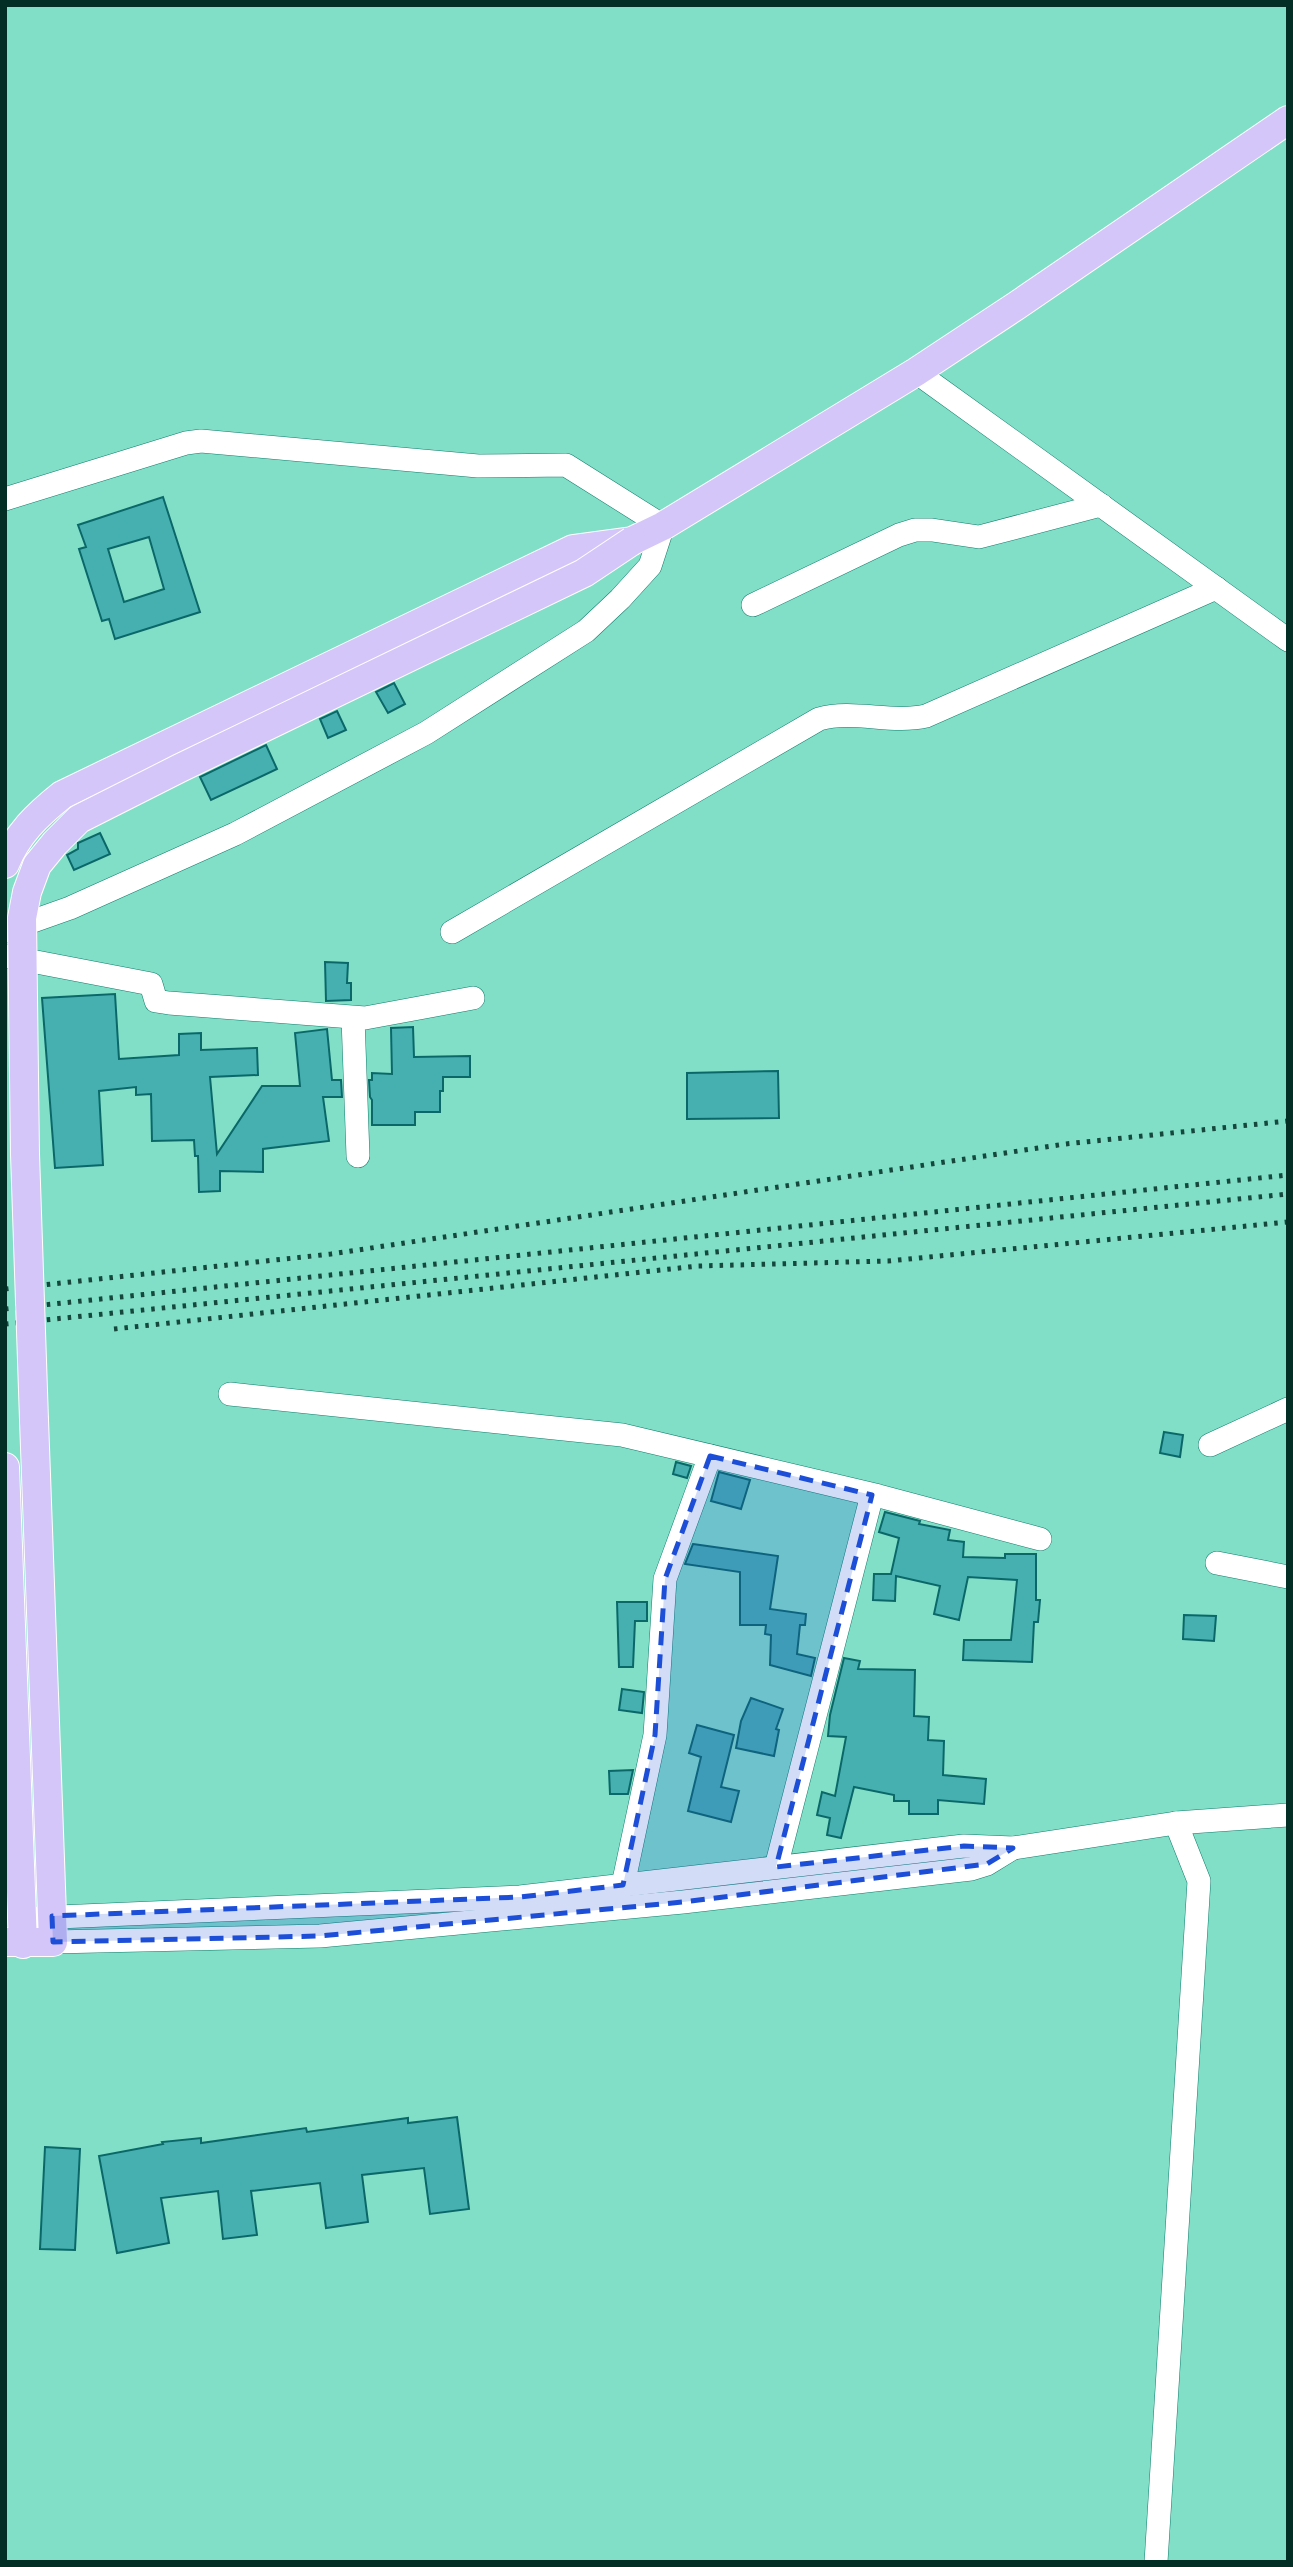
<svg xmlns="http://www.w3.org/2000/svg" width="1293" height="2567" viewBox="0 0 1293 2567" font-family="Quicksand,sans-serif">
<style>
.building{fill:#46b0b1;stroke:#0b6869;stroke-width:2;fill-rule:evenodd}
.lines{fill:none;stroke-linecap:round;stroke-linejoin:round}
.minor-casing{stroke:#0e7e6a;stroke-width:24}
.major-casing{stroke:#fff;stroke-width:30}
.minor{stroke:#fff;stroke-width:23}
.major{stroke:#d4c6f8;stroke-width:28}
.rail{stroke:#15473d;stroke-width:5;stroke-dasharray:3.5 7;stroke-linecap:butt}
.major-bridge-casing{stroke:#fff;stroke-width:30;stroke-linecap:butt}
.major-bridge{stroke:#d4c6f8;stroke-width:28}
.marked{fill:#1d4ed8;fill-opacity:0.2;stroke:#1d4ed8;stroke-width:5;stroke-dasharray:14 9;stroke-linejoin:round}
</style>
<rect width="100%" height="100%" fill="#81dfc8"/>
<g class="building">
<path d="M163 497 200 612 115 639 109 619 102 621 79 549 86 547 78 525ZM149 537 164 589 124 602 108 549Z"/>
<path d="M394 683 405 704 388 713 376 692Z"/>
<path d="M337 711 346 730 328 738 320 719Z"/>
<path d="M266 745 277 769 211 800 200 777Z"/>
<path d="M100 833 110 854 74 870 67 855 78 849V843Z"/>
<path d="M325 962 348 963 347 983H351V1000L326 1001Z"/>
<path d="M115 994 119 1059 179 1055V1034L201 1033V1050L257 1048 258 1075 210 1077 217 1154 262 1086H300L295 1033 327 1029 332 1080H341L342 1097H323L329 1141 263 1149V1172L220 1171V1191L199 1192 198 1156H195L194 1140 152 1141 151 1094 136 1095V1087L99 1091 103 1165 55 1168 42 998Z"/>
<path d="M413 1027 414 1057 470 1056V1077H443V1091H440V1112H415V1125H372V1100L370 1097 369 1080H372V1073L392 1074 391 1028Z"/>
<path d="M778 1071 779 1118 687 1119V1073Z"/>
<path d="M1164 1432 1183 1435 1180 1457 1160 1453Z"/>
<path d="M676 1462 691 1466 687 1478 673 1474Z"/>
<path d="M719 1472 750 1480 741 1509 711 1501Z"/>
<path d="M885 1512 920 1521 919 1524 950 1530 948 1540 964 1542 963 1557 1005 1558V1554H1036V1600H1040L1038 1622H1034L1032 1662 963 1660 964 1640H1011L1017 1580 968 1577 959 1620 934 1614 940 1586 896 1576 895 1601 873 1600 874 1574H891L899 1538 879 1532Z"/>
<path d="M693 1544 778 1556 770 1609 806 1614 805 1625H800L797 1654 815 1658 811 1676 770 1665 771 1635 765 1634 766 1625H740V1572L685 1564Z"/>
<path d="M617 1602H647V1621H635L633 1667H619Z"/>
<path d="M1184 1615 1216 1616 1214 1641 1183 1639Z"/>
<path d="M844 1658 860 1661 858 1669 915 1670 914 1716 929 1717 928 1740 944 1741 943 1775 986 1779 984 1804 938 1800V1814H909V1801H894V1795L854 1787 841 1838 827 1835 830 1818 817 1815 822 1792 835 1796 846 1737 828 1736 830 1715Z"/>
<path d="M622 1689 644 1692 642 1713 619 1710Z"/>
<path d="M751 1698 783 1709 776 1729 779 1730 774 1756 736 1748 741 1721Z"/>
<path d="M697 1725 734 1735 721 1787 739 1791 731 1822 688 1811 701 1757 689 1753Z"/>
<path d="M633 1770 628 1794H610L609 1771Z"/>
<path d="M457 2117 469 2209 430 2214 424 2168 362 2175 368 2222 326 2228 320 2183 251 2191 257 2235 223 2239 218 2191 161 2198 169 2243 117 2253 99 2156 163 2144 162 2142 201 2138V2143L306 2128 307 2132 408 2118V2123Z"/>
<path d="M45 2147 80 2149 75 2250 40 2249Z"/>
</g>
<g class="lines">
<defs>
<g id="minor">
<path d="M916 372 1288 640"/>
<path d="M5 499 186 443 201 441 478 466 566 465 663 526 650 566 620 599 586 631 426 733 235 834 70 908 5 931"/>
<path d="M753 605 899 535 915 530H932L979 537 1101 505"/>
<path d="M452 932 819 719C853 709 891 724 926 716L1216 588"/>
<path d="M5 956 151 984 156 1001 169 1003 365 1018 473 998"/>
<path d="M353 1018 358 1156"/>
<path d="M230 1394 622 1435 879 1496 1040 1539"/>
<path d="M1210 1445 1288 1409"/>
<path d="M1217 1563 1288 1577"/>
<path d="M1176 1823 1288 1815"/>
<path d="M776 1867 872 1495"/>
<path d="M623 1885 655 1735 665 1579 710 1456"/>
<path d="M35 1918 520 1897 964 1846 1013 1848 1176 1823 1199 1881 1156 2562"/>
<path d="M53 1942 320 1936 683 1902 971 1869 987 1864 1013 1848"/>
</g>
<g id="major">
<path d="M5 864C17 834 37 815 62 795L573 549 632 541 663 526 916 372 1016 306 1288 120"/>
<path d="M5 1467 23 1944"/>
<path d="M5 1942H53L34 1420"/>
</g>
</defs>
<use href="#minor" class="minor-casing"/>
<use href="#major" class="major-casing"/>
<use href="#minor" class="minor"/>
<use href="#major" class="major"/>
<g class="rail">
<path d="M5 1289 331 1254 1065 1144 1288 1121"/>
<path d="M5 1309 1288 1175"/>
<path d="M5 1324 1288 1194"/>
<path d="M114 1329 698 1266 888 1261 1288 1222"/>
</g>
<defs>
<path id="major-bridge" d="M34 1420 25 1154 22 918 27 892 37 865 55 843 79 819 180 768 584 573 632 541"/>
</defs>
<use href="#major-bridge" class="major-bridge-casing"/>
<use href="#major-bridge" class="major-bridge"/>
</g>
<path class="marked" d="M710 1456 872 1495 776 1867 964 1846 1013 1848 987 1864 683 1902 320 1936 53 1942 52 1916 520 1897 623 1885 655 1735 665 1579Z"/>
<rect width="1293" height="2567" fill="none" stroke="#032e26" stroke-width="14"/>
</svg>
